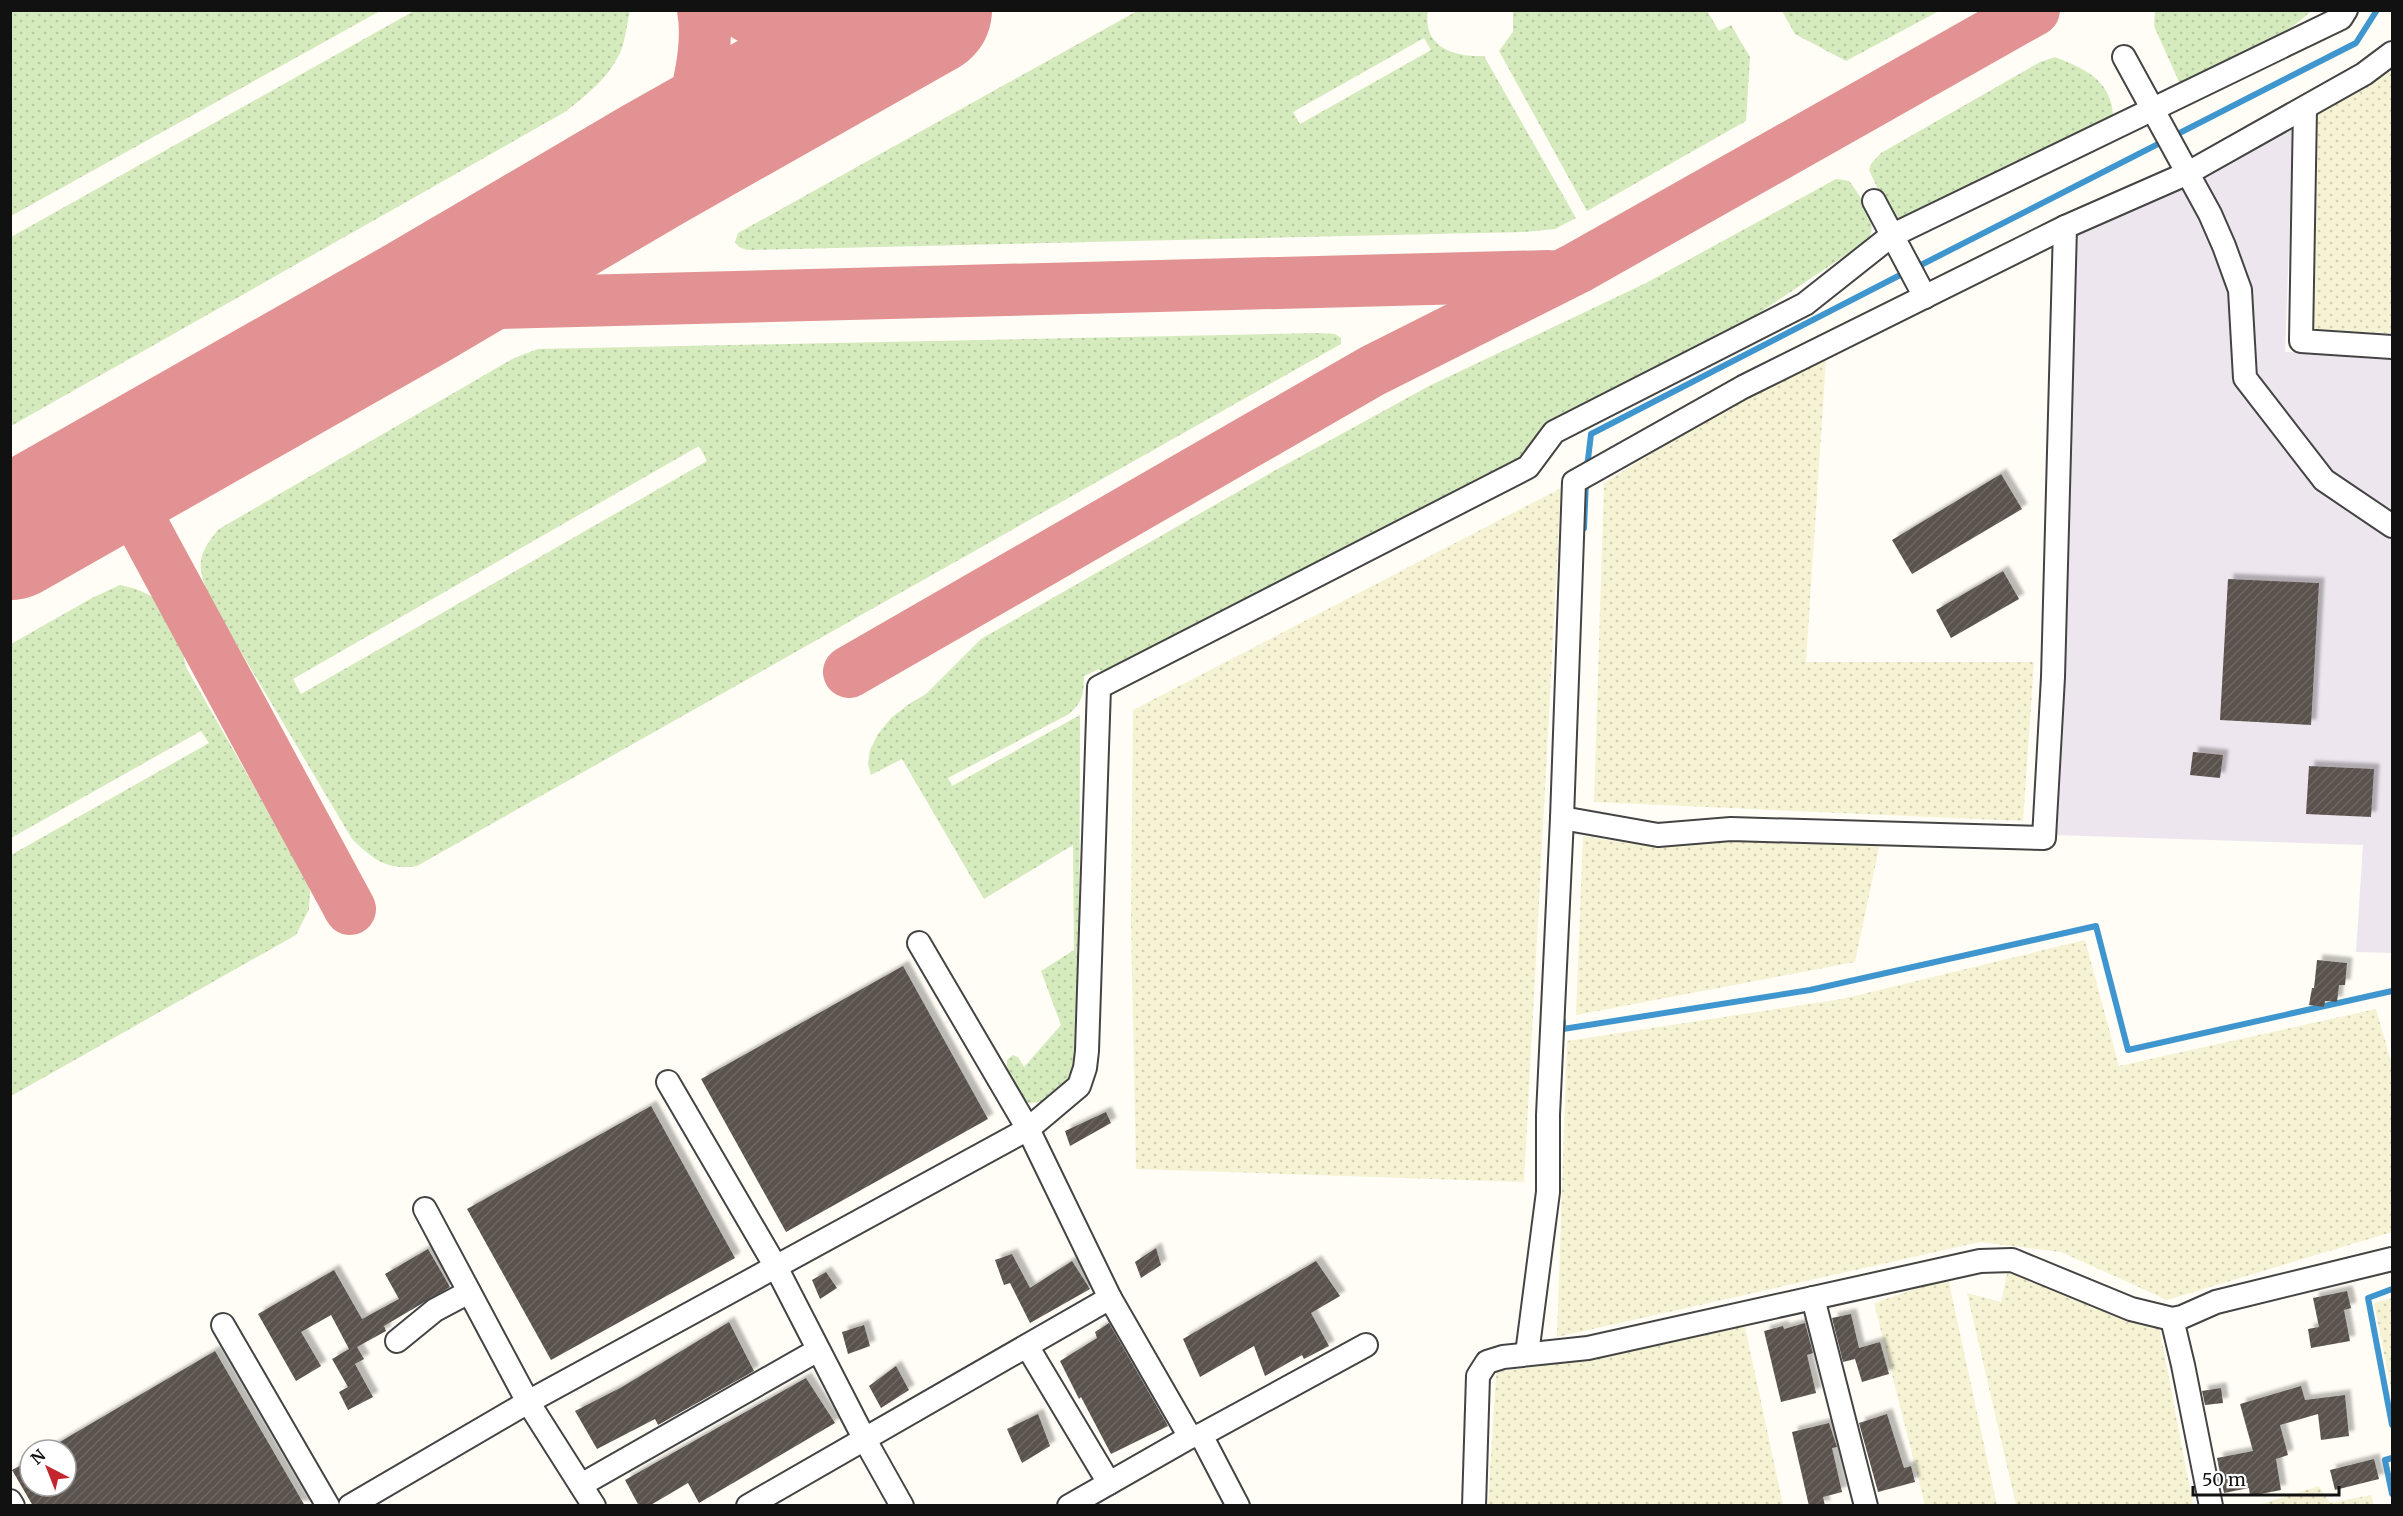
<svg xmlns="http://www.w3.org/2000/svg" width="2403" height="1516" viewBox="0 0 2403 1516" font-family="Merriweather,serif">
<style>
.industrial{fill:#eee6ef}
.farmland{fill:url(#farmland-dots)}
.green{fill:url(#green-dots);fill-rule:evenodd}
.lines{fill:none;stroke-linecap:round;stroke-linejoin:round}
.stream{stroke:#3f96cf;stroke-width:6}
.taxiway{stroke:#e29292;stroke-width:52}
.runway{stroke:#e29292;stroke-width:132}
.building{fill:url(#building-hatch);filter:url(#shadow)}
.minor-casing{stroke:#444;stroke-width:26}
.minor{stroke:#fff;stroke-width:22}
</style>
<defs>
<pattern id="farmland-dots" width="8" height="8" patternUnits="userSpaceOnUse" patternTransform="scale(1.5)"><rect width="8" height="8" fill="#f6f3d4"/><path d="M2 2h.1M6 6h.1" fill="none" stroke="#d2cfb5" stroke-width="1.8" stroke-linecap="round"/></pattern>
<pattern id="green-dots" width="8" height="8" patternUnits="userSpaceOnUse" patternTransform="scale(1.5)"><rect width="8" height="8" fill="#d5ebbd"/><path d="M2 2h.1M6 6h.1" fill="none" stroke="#b6c8a1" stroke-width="1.8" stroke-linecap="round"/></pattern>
<pattern id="building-hatch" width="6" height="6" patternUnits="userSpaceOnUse" patternTransform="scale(1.5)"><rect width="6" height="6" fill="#5a524d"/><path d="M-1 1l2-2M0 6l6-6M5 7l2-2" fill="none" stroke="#6d6662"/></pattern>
<filter id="shadow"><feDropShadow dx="5.5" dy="-5.5" stdDeviation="1.5" flood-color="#0004"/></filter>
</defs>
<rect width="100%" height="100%" fill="#fffdf5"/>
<path class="industrial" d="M2294 114 2285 352 2392 355V953L2356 952 2363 845 2054 835 2077 221Z"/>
<g class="farmland">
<path d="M2392 67V333L2311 331 2312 115Z"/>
<path d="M1827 345 1806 662H2034L2023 821 1594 802 1604 483Z"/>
<path d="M1561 488 1524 1182 1136 1169 1131 923 1133 710Z"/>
<path d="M1583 836 1639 845 1693 841 1880 843 1855 962 1576 1015Z"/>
<path d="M2085 940 2119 1066 2376 1009 2392 1065V1232L2167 1300 2061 1252 1980 1242 1557 1337 1567 1041 1842 999Z"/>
<path d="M2008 1270 2159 1326 2193 1505H2016L1967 1293 2001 1302Z"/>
<path d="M1948 1278 1997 1505H1925L1874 1303Z"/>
<path d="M2392 1298V1393L2374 1303Z"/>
<path d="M1744 1322 1783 1505 1488 1506 1496 1372 1596 1358Z"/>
<path d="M2319 1486 2330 1503 2371 1495 2374 1505H2258Z"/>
</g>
<g class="green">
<path d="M11 10H380V11L11 216Z"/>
<path d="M1139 10 1428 11C1422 47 1454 57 1484 56L1576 218 1555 229 1523 232 747 250 739 247 735 242 738 233ZM1424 38 1431 50 1300 124 1293 112Z"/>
<path d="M414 11H630C627 23 626 36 622 48 611 76 588 94 565 112L11 426V237Z"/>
<path d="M1513 11H1707L1719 31 1731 25 1750 57 1746 121 1587 211 1499 51 1513 32Z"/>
<path d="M1782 11H1939L1846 61 1795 34Z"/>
<path d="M2155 11H2311C2276 45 2224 63 2180 84L2154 26Z"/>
<path d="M2055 57C2083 68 2110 79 2113 114L2105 124 1897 221 1890 215 1869 170 1871 164 1881 153 2040 62Z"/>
<path d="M1836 179 1849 181C1858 192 1879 224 1869 237 1866 241 1862 244 1858 247L1735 329 1557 416 1543 428 1526 456 1105 675 1099 669 1084 676C1084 693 1083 702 1069 714L948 778 952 786 1080 715 1079 1038C1073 1070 1068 1103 1028 1103 1018 1094 1005 1074 1007 1060L1013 1055 1018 1057 1024 1067 1061 1025 1041 971 1074 950 1073 845 984 899 902 759 871 775 868 764 870 750 878 734 891 718 909 704 926 694 981 639 1274 471 1429 386 1646 283Z"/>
<path d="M1318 333 1335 334 1341 338V344L417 866C387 871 373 859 352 839L209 598C198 566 195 557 219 529L514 358 538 349ZM699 446 707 461 301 694 293 679Z"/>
<path d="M120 585C163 593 169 614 186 649L184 659 186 667 285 841 302 854 310 891 309 909 296 935 11 1096V855L209 743 201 731 11 838V644L92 598Z"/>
</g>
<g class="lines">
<g class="stream">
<path d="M1915 268 2356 43 2377 10"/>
<path d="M1587 468 1591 434 1906 272"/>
<path d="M1584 528 1586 481"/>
<path d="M1563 1021V1029L1810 990 2096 926 2128 1050 2392 991"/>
<path d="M2392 1289 2368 1298 2392 1425"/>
<path d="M2392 1458 2385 1460 2392 1494"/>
</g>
<g class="taxiway">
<path d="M737 10C780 38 821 48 871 41"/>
<path d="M654 164C663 153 673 143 680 131 699 104 709 42 703 10"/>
<path d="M419 302 497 303 1549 276"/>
<path d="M115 474 350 909"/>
<path d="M849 672 1372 371 1577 268 2034 10"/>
</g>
<path class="runway" d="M10 534 419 302 654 164 926 10"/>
</g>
<g class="building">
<path d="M2001 474 2022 509 1912 574 1892 540Z"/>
<path d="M2003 571 2019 599 1951 638 1936 610Z"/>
<path d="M2228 579 2319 583 2311 725 2220 720Z"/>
<path d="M2193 752 2223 755 2220 778 2190 775Z"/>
<path d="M2309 766 2374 769 2371 817 2306 814Z"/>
<path d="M2317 960 2347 963 2345 985H2339L2337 1002 2325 1001 2324 1007 2309 1005 2312 988H2314Z"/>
<path d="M903 966 988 1119 786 1232 701 1079Z"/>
<path d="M651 1106 735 1258 551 1360 467 1209Z"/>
<path d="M1106 1112 1111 1123 1070 1146 1065 1131Z"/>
<path d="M1156 1248 1161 1265 1141 1278 1135 1262Z"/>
<path d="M428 1249 450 1287 384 1326 386 1331 357 1347 364 1359 355 1364 373 1397 348 1410 339 1392 348 1387 332 1359 349 1349 331 1315 301 1332 321 1366 296 1381 258 1314 334 1270 362 1319 399 1299 385 1274Z"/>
<path d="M1012 1254 1030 1288 1072 1261 1090 1289 1030 1323 1010 1283 1004 1285 995 1260Z"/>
<path d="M1316 1261 1340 1296 1311 1313 1329 1346 1304 1359 1302 1355 1265 1376 1254 1346 1200 1377 1183 1339Z"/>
<path d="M826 1272 837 1288 820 1299 812 1280Z"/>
<path d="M2347 1291 2351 1308 2344 1310 2350 1341 2311 1348 2308 1329 2319 1327 2313 1298Z"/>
<path d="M1851 1314 1859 1348 1880 1342 1889 1374 1862 1382 1855 1359 1843 1362 1832 1318Z"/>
<path d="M729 1322 754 1371 658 1425 655 1419 597 1449 575 1411 622 1387Z"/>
<path d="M1109 1323 1168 1426 1111 1454 1081 1397 1079 1399 1060 1361 1097 1338 1095 1332Z"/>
<path d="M1805 1323 1813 1353 1807 1355 1816 1393 1781 1402 1764 1331 1783 1326 1784 1329Z"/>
<path d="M864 1325 870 1346 848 1354 842 1332Z"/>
<path d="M215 1351 305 1506H33L12 1470 21 1465H30V1486H66V1450H46Z"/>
<path d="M896 1366 909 1390 881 1408 869 1386Z"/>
<path d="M806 1378 835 1423 699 1503 688 1483 649 1506H639L625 1480Z"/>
<path d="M2301 1386 2305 1400 2345 1395 2349 1436 2321 1440 2318 1414 2280 1425 2288 1455 2276 1459 2281 1490 2250 1496 2249 1488 2224 1493 2217 1458 2253 1451 2240 1404Z"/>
<path d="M2221 1388 2223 1403 2205 1405 2202 1391Z"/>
<path d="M1038 1414 1050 1446 1022 1463 1007 1429Z"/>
<path d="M1887 1414 1904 1468 1911 1466 1915 1482 1878 1492 1859 1423Z"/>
<path d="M1829 1423 1837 1447 1832 1448 1842 1492 1823 1497 1825 1506H1809L1792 1432Z"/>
<path d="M2374 1459 2379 1479 2335 1490 2330 1470Z"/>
</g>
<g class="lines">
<defs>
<g id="minor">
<path d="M2124 57 2210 214 2224 246 2240 290 2245 378 2324 480 2392 526"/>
<path d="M2305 108 2301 341 2392 347"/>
<path d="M1874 201 1925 297"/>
<path d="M1562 818 1658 835 1731 829 2044 838 2053 677 2065 227"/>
<path d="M919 943 1028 1129 1110 1298 1190 1437"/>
<path d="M668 1082 776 1267 865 1440 902 1506"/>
<path d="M425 1209 528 1402 594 1506"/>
<path d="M1813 1298 1866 1506"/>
<path d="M2172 1319 2183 1365 2211 1506"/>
<path d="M223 1325 328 1506"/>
<path d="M397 1341 435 1310 469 1292"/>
<path d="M1027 1346 1109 1483"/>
<path d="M1527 1354 1548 1192V1115L1562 818 1574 482 1743 387 2065 227 2188 173 2364 74 2392 53"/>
<path d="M1201 1435 1238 1506"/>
<path d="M581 1485 818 1350"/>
<path d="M10 1501 13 1506"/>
<path d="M350 1506 528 1402 1028 1129 1079 1086 1085 1068 1087 1051 1099 687 1528 467 1554 432 1805 304 1891 236 2341 18 2346 10"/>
<path d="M748 1506 1110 1298"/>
<path d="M1069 1506 1190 1437 1201 1435 1366 1345"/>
<path d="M1474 1506 1478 1376 1487 1362 1503 1357 1588 1348 1980 1261 2012 1260 2131 1309 2172 1319 2182 1317 2216 1302 2392 1259"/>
</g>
</defs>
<use href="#minor" class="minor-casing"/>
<use href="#minor" class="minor"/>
</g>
<rect width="2403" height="1516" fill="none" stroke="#111111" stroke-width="24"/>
<g transform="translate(48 1468) rotate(318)"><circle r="28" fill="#ffffff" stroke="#a0a0a0" stroke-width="1.5"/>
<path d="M0-4.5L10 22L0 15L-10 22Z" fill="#c4262e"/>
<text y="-9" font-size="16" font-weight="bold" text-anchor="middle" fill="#111111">N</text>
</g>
<path d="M2193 1486v9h146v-9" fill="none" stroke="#111111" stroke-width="3"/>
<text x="2202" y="1486" font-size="18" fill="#111111" stroke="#ffffff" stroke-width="4.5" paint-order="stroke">50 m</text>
</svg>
